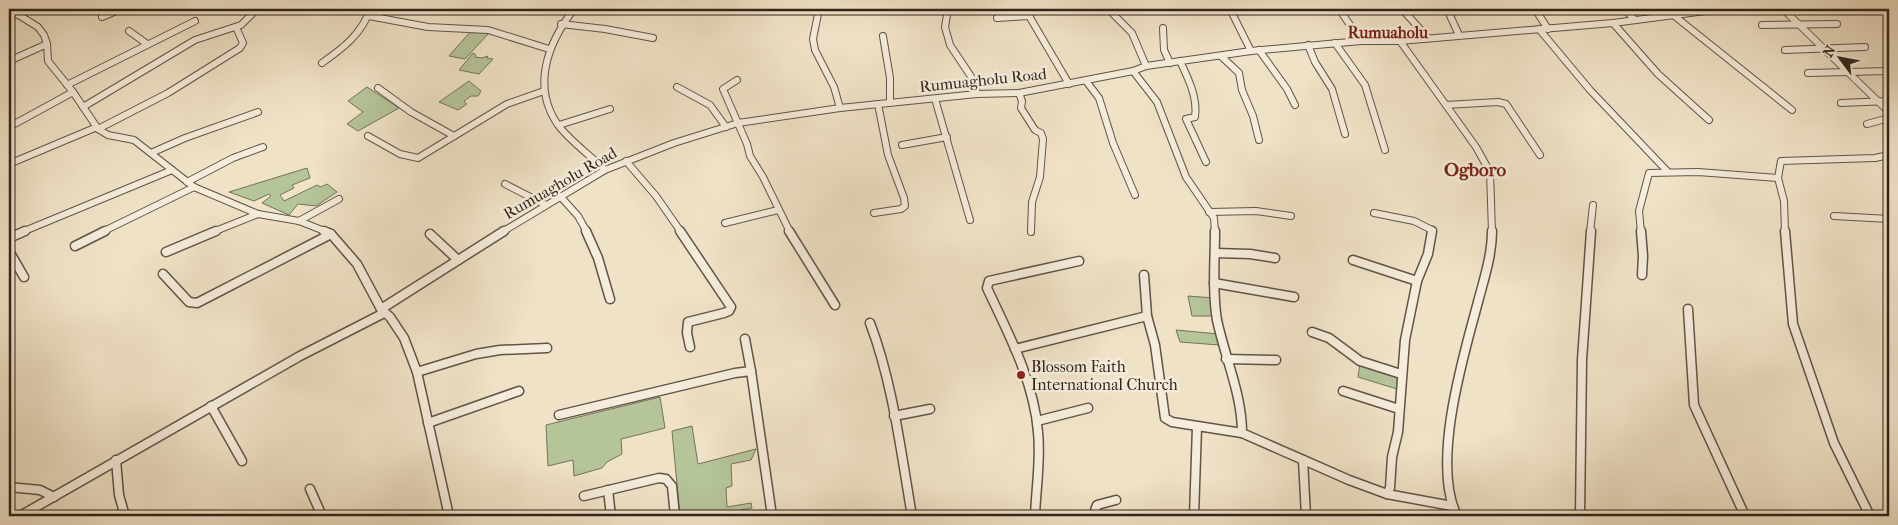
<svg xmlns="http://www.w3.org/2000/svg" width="1898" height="525" viewBox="0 0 1898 525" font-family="'IM FELL French Canon',serif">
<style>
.green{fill:#b5c499;stroke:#72745a}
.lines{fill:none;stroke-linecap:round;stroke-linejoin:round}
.street-far1-casing{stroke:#605446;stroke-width:8}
.street-casing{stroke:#605446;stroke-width:11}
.street-far1{stroke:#f5ecdb;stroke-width:6}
.street{stroke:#f5ecdb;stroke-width:8}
.poi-dot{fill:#8f2418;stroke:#f5ecdb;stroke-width:2}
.labels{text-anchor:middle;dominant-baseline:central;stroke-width:5;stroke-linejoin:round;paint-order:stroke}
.far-quarter-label{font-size:16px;font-weight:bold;fill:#7a1f14;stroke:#f5ecdb}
.street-label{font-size:16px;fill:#30241b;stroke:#f5ecdb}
.poi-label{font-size:16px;fill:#30241b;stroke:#f5ecdb;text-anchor:start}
.quarter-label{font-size:19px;font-weight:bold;fill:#7a1f14;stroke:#f5ecdb}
</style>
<rect width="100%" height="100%" fill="#f0e2c7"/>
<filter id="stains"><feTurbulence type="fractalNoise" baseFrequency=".004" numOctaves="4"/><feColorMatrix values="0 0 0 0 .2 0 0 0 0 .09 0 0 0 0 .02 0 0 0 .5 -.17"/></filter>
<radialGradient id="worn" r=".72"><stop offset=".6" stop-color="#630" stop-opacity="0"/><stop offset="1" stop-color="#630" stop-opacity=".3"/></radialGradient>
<g class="green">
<path d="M471 31 489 33 465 59 449 56Z"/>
<path d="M473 53 476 55 475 57 482 58 488 56 487 58 493 59 479 74 459 70Z"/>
<path d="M469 81 481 91 478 96H471L464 101 467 104 458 110 439 102Z"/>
<path d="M367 87 399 108 358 131 347 124 363 112 348 101Z"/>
<path d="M307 168 310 178 292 185 294 188 280 195 284 201 317 185 321 187 327 184 337 192 316 206 298 204 289 215 262 203 271 196 269 194 254 201 229 192Z"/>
<path d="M1188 296 1215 298V316H1192Z"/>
<path d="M1176 330 1219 334V345L1180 342Z"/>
<path d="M1360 363 1398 376 1397 389 1358 377Z"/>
<path d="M660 397 665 428 621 439 622 454 607 462 602 468 574 476 573 460 548 466 546 425Z"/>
<path d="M692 426 698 464 756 449 751 460 731 464 732 486 726 488 727 507 751 503 752 508 724 513V516H680L672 431Z"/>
</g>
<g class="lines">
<defs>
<g id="street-far1">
<path d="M9 9 38 27 44 35 47 44 48 61 73 92 98 129 108 135 134 140 194 187 258 214 299 221 327 232"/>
<path d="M574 9C548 43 531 86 558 125 571 142 590 155 605 170"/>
<path d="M819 9 813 39 815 50 834 87 840 108"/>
<path d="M893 9H912"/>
<path d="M945 9 947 15 945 27 950 45 972 78 977 94"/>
<path d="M1025 9 1069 84"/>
<path d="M1108 9 1132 33 1146 66"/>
<path d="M1230 9 1251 51"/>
<path d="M1339 9 1361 41"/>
<path d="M1402 9 1428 38"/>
<path d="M1447 9 1459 35"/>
<path d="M1535 9 1548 29"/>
<path d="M1624 9 1635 20"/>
<path d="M1783 9 1889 112"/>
<path d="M1672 14 1792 110"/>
<path d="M18 15 31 9"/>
<path d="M369 16 428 27 488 30 549 49"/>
<path d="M102 17 121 9"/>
<path d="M997 18 1030 16"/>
<path d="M1613 23 1658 74 1709 120"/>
<path d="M561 24 605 29 653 38"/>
<path d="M1762 25 1837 24"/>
<path d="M1163 28 1164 50 1170 63"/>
<path d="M1539 29 1590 90 1668 172"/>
<path d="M129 31 147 44"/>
<path d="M883 36 890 78V103"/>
<path d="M1400 41 1476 147 1490 172 1492 232"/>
<path d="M1335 43 1365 85 1385 150"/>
<path d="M1308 45 1315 62 1332 89 1345 134"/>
<path d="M1259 50 1287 89 1295 105"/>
<path d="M1785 50 1865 47"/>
<path d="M1221 56 1239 73 1242 90 1253 116 1259 140"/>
<path d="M9 61 47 44"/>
<path d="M1180 61C1188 78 1198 98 1195 117L1186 119 1206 162"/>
<path d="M322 63C343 48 362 34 370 9"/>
<path d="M1133 71 1157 102 1186 177 1214 218 1215 232"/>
<path d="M1808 73 1889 71"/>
<path d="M737 80 723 89 747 144 750 156 763 177 790 232"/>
<path d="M1086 81 1099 98 1113 143 1135 195"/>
<path d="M67 85 195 21"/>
<path d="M677 87 710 105 726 127"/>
<path d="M378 88 411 112 454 136"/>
<path d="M1019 93 1022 101 1021 108 1035 130 1041 133 1043 139 1040 177 1032 202 1031 232"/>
<path d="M935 99 970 220"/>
<path d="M1841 103 1889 101"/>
<path d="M1446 105 1498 102 1506 104 1540 155"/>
<path d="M83 107 195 40 241 25 257 9"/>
<path d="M1867 124 1889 118"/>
<path d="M559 125 610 109"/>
<path d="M9 127 73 92"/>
<path d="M98 129 168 93 240 48 243 43 236 27"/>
<path d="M368 136 400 154 418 158 507 104 544 91"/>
<path d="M902 145 947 137"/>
<path d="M151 153 185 138 258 112"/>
<path d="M626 161 656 196 681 232"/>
<path d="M9 164 97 127"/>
<path d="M187 182 233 158 263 147"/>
<path d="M505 184 546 205"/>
<path d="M560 196 578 216 587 232"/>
<path d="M1209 212 1256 211 1291 216"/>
<path d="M874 213 901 209 905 206 904 198 888 155 878 104"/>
<path d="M1374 213 1414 221 1432 230V232"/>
<path d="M1834 216 1889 219"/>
<path d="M299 221 339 199"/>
<path d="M725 223 778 210"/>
<path d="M22 232 172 170"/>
<path d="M102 232 194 187"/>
<path d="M213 232 258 214"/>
<path d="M502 232 605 170 674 143 738 123 840 108 977 94 1019 93 1133 71 1146 66 1251 51 1361 41H1400L1613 23 1721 9"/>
<path d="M1590 232 1593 205"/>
<path d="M1641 232 1639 211 1649 173 1698 172 1778 178"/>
<path d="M1785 232 1784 201 1778 178 1781 161 1875 158 1889 155"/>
</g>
<g id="street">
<path d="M324 231 331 234 357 264 381 309 390 317 404 338 417 372 449 516"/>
<path d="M586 231 598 258 610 299"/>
<path d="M680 231 731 307 729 311 724 313 688 322 687 333 690 347"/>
<path d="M789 231 835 305"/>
<path d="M1215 231C1215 260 1212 291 1217 320 1225 358 1242 394 1242 433"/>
<path d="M1641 231 1643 256 1642 275"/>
<path d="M1785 231 1793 324 1834 443 1870 516"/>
<path d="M430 234 458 260"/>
<path d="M9 238 25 231"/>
<path d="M75 246 105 231"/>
<path d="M9 251 24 277"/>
<path d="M166 252 216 231"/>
<path d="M1215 253 1250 254 1275 258"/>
<path d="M1353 260 1417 281"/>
<path d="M163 274 189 302 197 303 331 234"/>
<path d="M1144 275 1147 316 1155 345 1165 418 1172 422 1242 433 1349 480 1387 494 1452 506"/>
<path d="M1214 283 1294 297"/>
<path d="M381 309 504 231"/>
<path d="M1688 309 1694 405 1745 516"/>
<path d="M870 323C893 383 901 453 912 516"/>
<path d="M1312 332 1329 338 1360 361 1401 374"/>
<path d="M745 339 751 371"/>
<path d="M1015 349 1147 316"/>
<path d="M1226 359 1276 360"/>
<path d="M417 372 476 354 500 350 547 348"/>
<path d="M1343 391 1399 409"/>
<path d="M211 406 242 461"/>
<path d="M559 415 735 373 751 371 772 516"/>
<path d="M894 416 930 409"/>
<path d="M1037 421 1088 408"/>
<path d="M428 423 519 391"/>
<path d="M116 460 119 495 125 516"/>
<path d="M1303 460 1306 516"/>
<path d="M9 487 40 490 54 497"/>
<path d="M310 489 322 516"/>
<path d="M608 490 611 516"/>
<path d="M1387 494 1390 488 1392 457 1398 432 1405 340 1417 281 1428 254 1432 231"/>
<path d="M584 496 659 478 666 479 672 486 675 516"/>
<path d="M20 516 300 356 384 313"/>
<path d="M1035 516C1036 488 1041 460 1038 432 1034 381 1008 333 987 288L989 281 1079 261"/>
<path d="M1093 516 1097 505 1116 500"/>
<path d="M1194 516 1197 427"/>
<path d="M1457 516C1431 464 1463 357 1478 302 1484 279 1492 255 1492 231"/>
<path d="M1580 516 1582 360 1591 231"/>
</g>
</defs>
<use href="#street-far1" class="street-far1-casing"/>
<use href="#street" class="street-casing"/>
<use href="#street-far1" class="street-far1"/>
<use href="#street" class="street"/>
</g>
<circle class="poi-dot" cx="1021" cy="375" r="5"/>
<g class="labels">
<g class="far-quarter-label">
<text x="1388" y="32">Rumuaholu</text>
</g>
<g class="street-label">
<text transform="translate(983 80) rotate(-6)">Rumuagholu Road</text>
<text transform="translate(560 183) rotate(-30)">Rumuagholu Road</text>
</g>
<g class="poi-label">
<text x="1031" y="366">Blossom Faith<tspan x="1031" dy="18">International Church</tspan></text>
</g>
<g class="quarter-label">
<text x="1475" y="170">Ogboro</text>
</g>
</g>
<rect width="1898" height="525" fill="none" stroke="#f0e2c7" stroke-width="30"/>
<rect x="10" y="10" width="1878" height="505" fill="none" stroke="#30241b" stroke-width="2.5"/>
<rect x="15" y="15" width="1868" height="495" fill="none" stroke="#30241b"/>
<g transform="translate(1840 58) rotate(302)" stroke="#f5ecdb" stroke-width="4" paint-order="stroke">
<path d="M0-4L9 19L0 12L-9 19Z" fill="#30241b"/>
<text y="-8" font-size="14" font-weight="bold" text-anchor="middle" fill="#30241b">N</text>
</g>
<rect width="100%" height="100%" filter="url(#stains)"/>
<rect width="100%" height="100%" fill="url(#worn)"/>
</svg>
